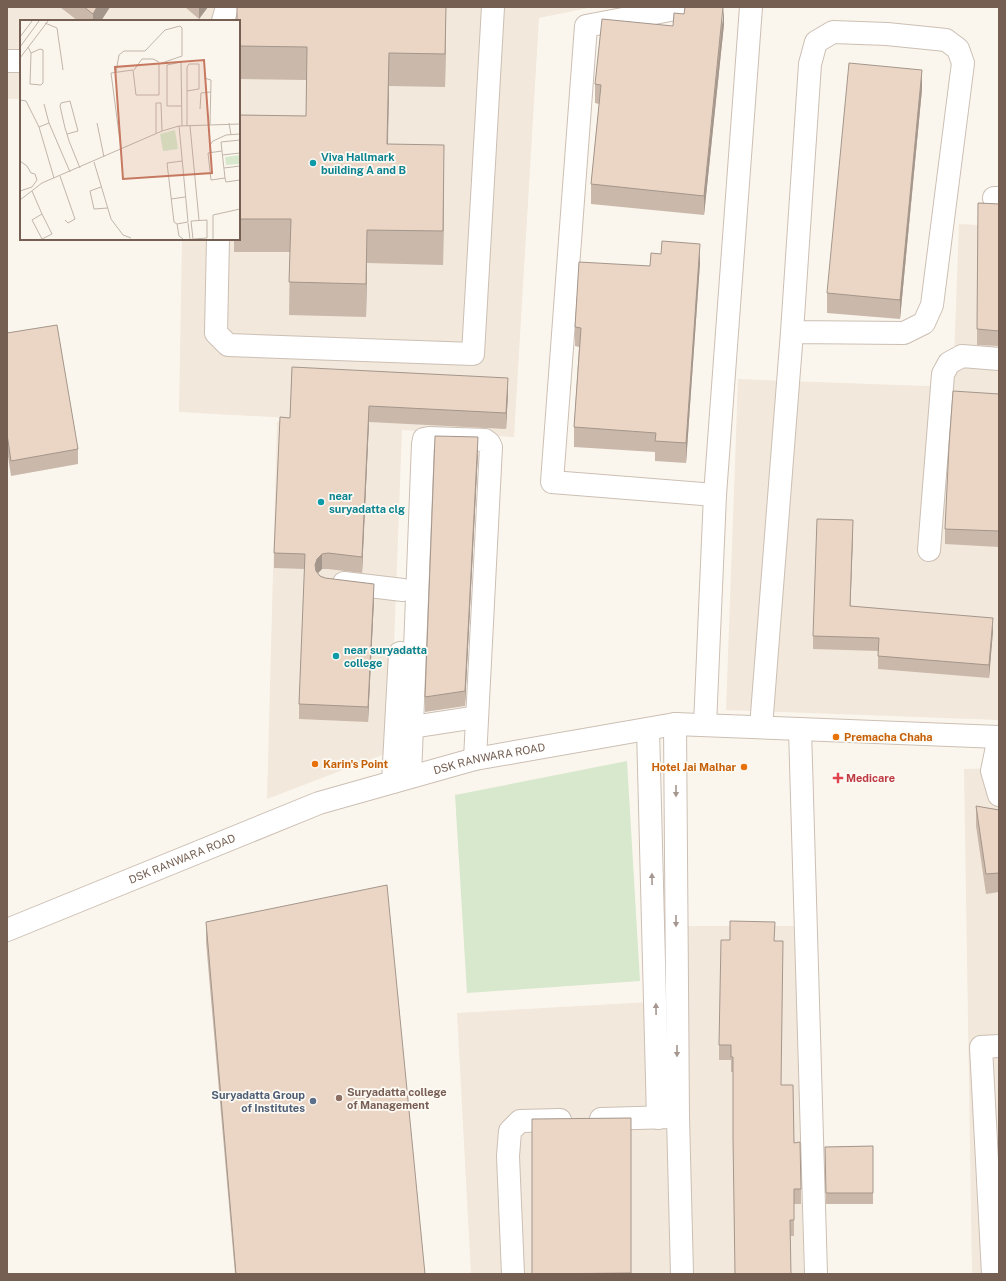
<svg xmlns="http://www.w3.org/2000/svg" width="1006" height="1281" viewBox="0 0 1006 1281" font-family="'Public Sans',sans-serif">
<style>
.residential{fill:#f2e8dc}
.green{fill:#d7e8cc}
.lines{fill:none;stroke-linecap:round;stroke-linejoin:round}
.minor-casing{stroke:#ccbfb4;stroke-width:24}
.minor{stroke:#fff;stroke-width:22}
.wall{fill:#cab8aa}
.shaded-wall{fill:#a4968b}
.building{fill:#ebd6c6;stroke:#a4968b}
.oneway{fill:#a5978f}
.culture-dot{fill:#0f9aa8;stroke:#fdfaf4;stroke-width:1.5}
.food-dot{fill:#e8710a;stroke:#fdfaf4;stroke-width:1.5}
.health-dot{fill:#e0444e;stroke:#fdfaf4;stroke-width:1.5}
.education-dot{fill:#8d6e63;stroke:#fdfaf4;stroke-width:1.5}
.service-dot{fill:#5c6f8a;stroke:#fdfaf4;stroke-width:1.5}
.labels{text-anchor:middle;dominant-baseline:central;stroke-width:3.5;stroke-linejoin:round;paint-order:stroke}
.culture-label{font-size:11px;font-weight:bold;fill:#0d838f;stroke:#fdfaf4;text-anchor:start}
.food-label{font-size:11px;font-weight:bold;fill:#c56008;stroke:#fdfaf4;text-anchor:start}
.street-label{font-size:11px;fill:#745f52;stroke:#fdfaf4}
.health-label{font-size:11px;font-weight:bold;fill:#be3a42;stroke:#fdfaf4;text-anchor:start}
.education-label{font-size:11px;font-weight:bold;fill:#785e54;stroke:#fdfaf4;text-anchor:start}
.service-label{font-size:11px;font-weight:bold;fill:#4e5e75;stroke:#fdfaf4;text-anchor:end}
.inset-road{fill:none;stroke:#c1b5aa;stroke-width:1}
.view{fill:#c67960;fill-opacity:0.15;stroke:#c67960;stroke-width:2}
.inset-edge{fill:none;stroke:#745f52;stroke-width:2}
</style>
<rect width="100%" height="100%" fill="#fbf6ed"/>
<g class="residential">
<path d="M7 7H593L539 18 514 437 402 430 390 752 267 799 277 422 289 418 179 412 182 239H239V21H21V99H7Z"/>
<path d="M959 224 999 226V720L726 710 738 379 953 387Z"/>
<path d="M999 768V1274H972L964 769Z"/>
<path d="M685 926H795L804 1274H471L457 1013 685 1000Z"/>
</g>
<path class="green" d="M627 761 640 981 467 993 455 795Z"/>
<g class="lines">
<defs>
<g id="minor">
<path d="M686 7 586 26 552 482 715 495"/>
<path d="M223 21 227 7"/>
<path d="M7 61H21"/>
<path d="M994 198H999"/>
<path d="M218 239 216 333 228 345 473 354 493 7"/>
<path d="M929 550 943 374 949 363 962 356 999 359"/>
<path d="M344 583 403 590"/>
<path d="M675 724 678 1117 682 1274"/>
<path d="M705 725 715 495 751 7"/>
<path d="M412 727 477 717"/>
<path d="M761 727 792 332 810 64 816 42 833 32 887 34 946 40 958 49 963 63 932 305 924 323 904 333 792 332"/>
<path d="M648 729 658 1118"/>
<path d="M800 729 816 1274"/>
<path d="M999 737 992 771 999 795"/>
<path d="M410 777 423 444 424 439 429 438 485 440 489 443 491 447 475 759"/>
<path d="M393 782 400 653"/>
<path id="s1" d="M7 930 319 803 475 759 675 724 999 737"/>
<path d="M601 1119 672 1117"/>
<path d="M513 1274 508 1156 510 1131 520 1121 560 1120"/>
<path d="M993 1274 981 1047 999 1046"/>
</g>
</defs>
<use href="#minor" class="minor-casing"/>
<use href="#minor" class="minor"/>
</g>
<g class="wall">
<path d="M60 7H110L101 21H78Z"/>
<path d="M185 7H208L199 19Z"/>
<path d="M446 7 445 87 389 86 388 144 444 179 443 265 367 263 366 317 289 315 290 252H234V239H239V115L306 116V80L239 79V21Z"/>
<path d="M684 14 724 24 704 215 591 204V184L599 104 595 103V84L673 26Z"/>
<path d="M922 89 900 319 827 313V293Z"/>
<path d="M978 203 999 204V346L977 345Z"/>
<path d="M700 263 686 463 655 461V452L574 447V427L579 347 575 346V327L650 266Z"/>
<path d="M7 333 78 449V464L11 476 7 450Z"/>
<path d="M292 367 508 393 506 429 369 422 362 573 328 569H322L318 573 320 576 374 599 368 722 299 719V704L305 569 274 568V553L290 418Z"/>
<path d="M999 394V547L945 544V529Z"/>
<path d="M478 452 465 706 425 712V697Z"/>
<path d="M853 533 850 606 993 631 989 678 878 669V651L813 649V636Z"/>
<path d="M976 806 999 810V892L986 894 976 826Z"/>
<path d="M206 922 425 1274H235L206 942Z"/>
<path d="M775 941 781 1085 794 1143 801 1189V1204H794V1236H790L733 1072H731V1060H719V1045Z"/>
<path d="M631 1118V1274H532Z"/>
<path d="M873 1146V1204H826L825 1147Z"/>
</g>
<g class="shaded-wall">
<path d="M97 7H110L101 21H93V14Z"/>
<path d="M199 7H208L199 19Z"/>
<path d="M446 7V14L445 87V54Z"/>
<path d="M724 7V24L704 215V196Z"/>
<path d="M389 53V86L387 177V144Z"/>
<path d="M922 70V89L900 319V300Z"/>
<path d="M444 145V179L443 265V231Z"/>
<path d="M367 230V263L366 317V284Z"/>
<path d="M700 244V263L686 463V443Z"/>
<path d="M508 378V393L506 429V413Z"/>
<path d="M369 406V422L362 573V557Z"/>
<path d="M478 437V452L465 706V691Z"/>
<path d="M853 520V533L850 619V606Z"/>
<path d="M322 554V569L317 574 315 580V565L317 559Z"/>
<path d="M374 584V599L368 722V707Z"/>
<path d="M993 618V631L989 678V665Z"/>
</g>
<g class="building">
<path d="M84 7H97L93 14Z"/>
<path d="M237 7H446L445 54 389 53 387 144 444 145 443 231 367 230 366 284 289 282 291 219H239V115L306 116 307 47 239 46V21H237Z"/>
<path d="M685 7H723L704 196 591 184 601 85 595 84 602 19 673 26 674 13 684 14Z"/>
<path d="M849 63 922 70 900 300 827 293Z"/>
<path d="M978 203 999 204V331L977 329Z"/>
<path d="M662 241 700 244 686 443 655 441 656 433 574 427 581 328 575 327 579 262 650 266 651 253 661 254Z"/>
<path d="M57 325 78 449 11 461 7 434V333Z"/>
<path d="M292 367 508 378 506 413 369 406 362 557 328 553 322 554 317 559 315 565 316 571 320 576 325 578 374 584 368 707 299 704 305 554 274 553 280 417 290 418Z"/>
<path d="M953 391 999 394V531L945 529 949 446Z"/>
<path d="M435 436 478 437 465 691 425 697Z"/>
<path d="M817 519 853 520 850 606 993 618 989 665 878 656 879 638 813 636Z"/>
<path d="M976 806 999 810V873L986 874Z"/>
<path d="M387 885 425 1274H236L206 922Z"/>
<path d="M730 921 775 922 774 941H783L781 1085H793L794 1143 800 1142 801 1189H794V1220H790L791 1274H735L733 1137V1057H731V1045H719L721 940H730Z"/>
<path d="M631 1118V1273L532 1274V1119Z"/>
<path d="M873 1146V1193H826L825 1147Z"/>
</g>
<defs><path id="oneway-solid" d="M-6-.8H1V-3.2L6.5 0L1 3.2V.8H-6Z"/></defs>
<g class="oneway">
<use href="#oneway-solid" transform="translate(676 791) rotate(90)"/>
<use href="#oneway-solid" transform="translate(652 879) rotate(-91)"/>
<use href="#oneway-solid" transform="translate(676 921) rotate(90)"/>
<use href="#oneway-solid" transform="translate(656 1009) rotate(-91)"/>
<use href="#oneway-solid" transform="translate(677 1051) rotate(90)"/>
</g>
<g class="culture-dot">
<circle cx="313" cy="163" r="4"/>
<circle cx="321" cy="502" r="4"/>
<circle cx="336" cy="656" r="4"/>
</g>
<g class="food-dot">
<circle cx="836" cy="737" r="4"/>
<circle cx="315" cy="764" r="4"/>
<circle cx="744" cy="767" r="4"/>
</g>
<path class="health-dot" d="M836 772h4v4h4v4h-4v4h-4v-4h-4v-4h4z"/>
<circle class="education-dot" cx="339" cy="1098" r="4"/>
<circle class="service-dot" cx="313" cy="1101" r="4"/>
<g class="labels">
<g class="culture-label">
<text x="321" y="157">Viva Hallmark<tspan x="321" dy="13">building A and B</tspan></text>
<text x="329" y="496">near<tspan x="329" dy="13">suryadatta clg</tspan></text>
<text x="344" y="650">near suryadatta<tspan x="344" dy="13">college</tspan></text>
</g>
<g class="food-label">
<text x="844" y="737">Premacha Chaha</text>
<text x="323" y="764">Karin's Point</text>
<text x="736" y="767" text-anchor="end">Hotel Jai Malhar</text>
</g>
<g class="street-label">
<text stroke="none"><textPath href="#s1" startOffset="513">DSK RANWARA ROAD</textPath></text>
<text stroke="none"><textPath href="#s1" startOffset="189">DSK RANWARA ROAD</textPath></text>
</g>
<g class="health-label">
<text x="846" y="778">Medicare</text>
</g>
<g class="education-label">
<text x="347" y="1092">Suryadatta college<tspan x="347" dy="13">of Management</tspan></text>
</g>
<g class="service-label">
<text x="305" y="1095">Suryadatta Group<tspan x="305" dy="13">of Institutes</tspan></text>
</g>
</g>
<g transform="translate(20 20)">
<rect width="220" height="220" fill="#fbf6ed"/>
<path d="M155 110 158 129 143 131 140 114ZM220 135V144L206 145 205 137Z" fill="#d7e8cc"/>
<path class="inset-road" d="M25 3 37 8 43 50M0 17 12 1M0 27 19 1M8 27 11 33 20 29 23 30V63L21 65 10 64 11 33M0 38 28 1M114 50 122 39H133L139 42M96 52 99 35 104 31H125L145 10 160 6 162 8V36L139 44V75H116L113 50 91 53 101 129M184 58 191 60 190 105M0 80 6 81 19 107 34 158M24 84 29 103M161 86H147V45L161 42 162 106M180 89 181 73 191 72M77 103 84 137M209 103 211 115M159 106 168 202 157 204 154 202 147 143 162 141M167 106V47L169 44H179V69L167 71M170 106 179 200M19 107 29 103 50 152M136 113V83H141L142 111M47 114 58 111 50 81 41 83 40 86 45 108 47 114 49 121 60 148M202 131 188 133 191 160 205 158 201 122 220 120M191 132 190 125 193 121 206 115 220 114M202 135 220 133M0 141 7 146 11 153 15 154 17 160 12 167 0 171M74 142 91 199 103 215 111 218M204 148 220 146M40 156 55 199 48 203 45 200M205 158 206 162 220 160M81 167 70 171 74 189 88 188M12 171 22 194 32 214 22 219 12 200 22 194M151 179 165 177M0 180 22 163 142 111 159 106 220 104M168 203 170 219M157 204 159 216 163 219M173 219 171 201 187 200V218L174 219M193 219V195L220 189"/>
<path class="view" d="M184 40 192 153 103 159 95 47Z"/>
<rect width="220" height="220" class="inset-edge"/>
</g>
<rect width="1006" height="1281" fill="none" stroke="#745f52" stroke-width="16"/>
</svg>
